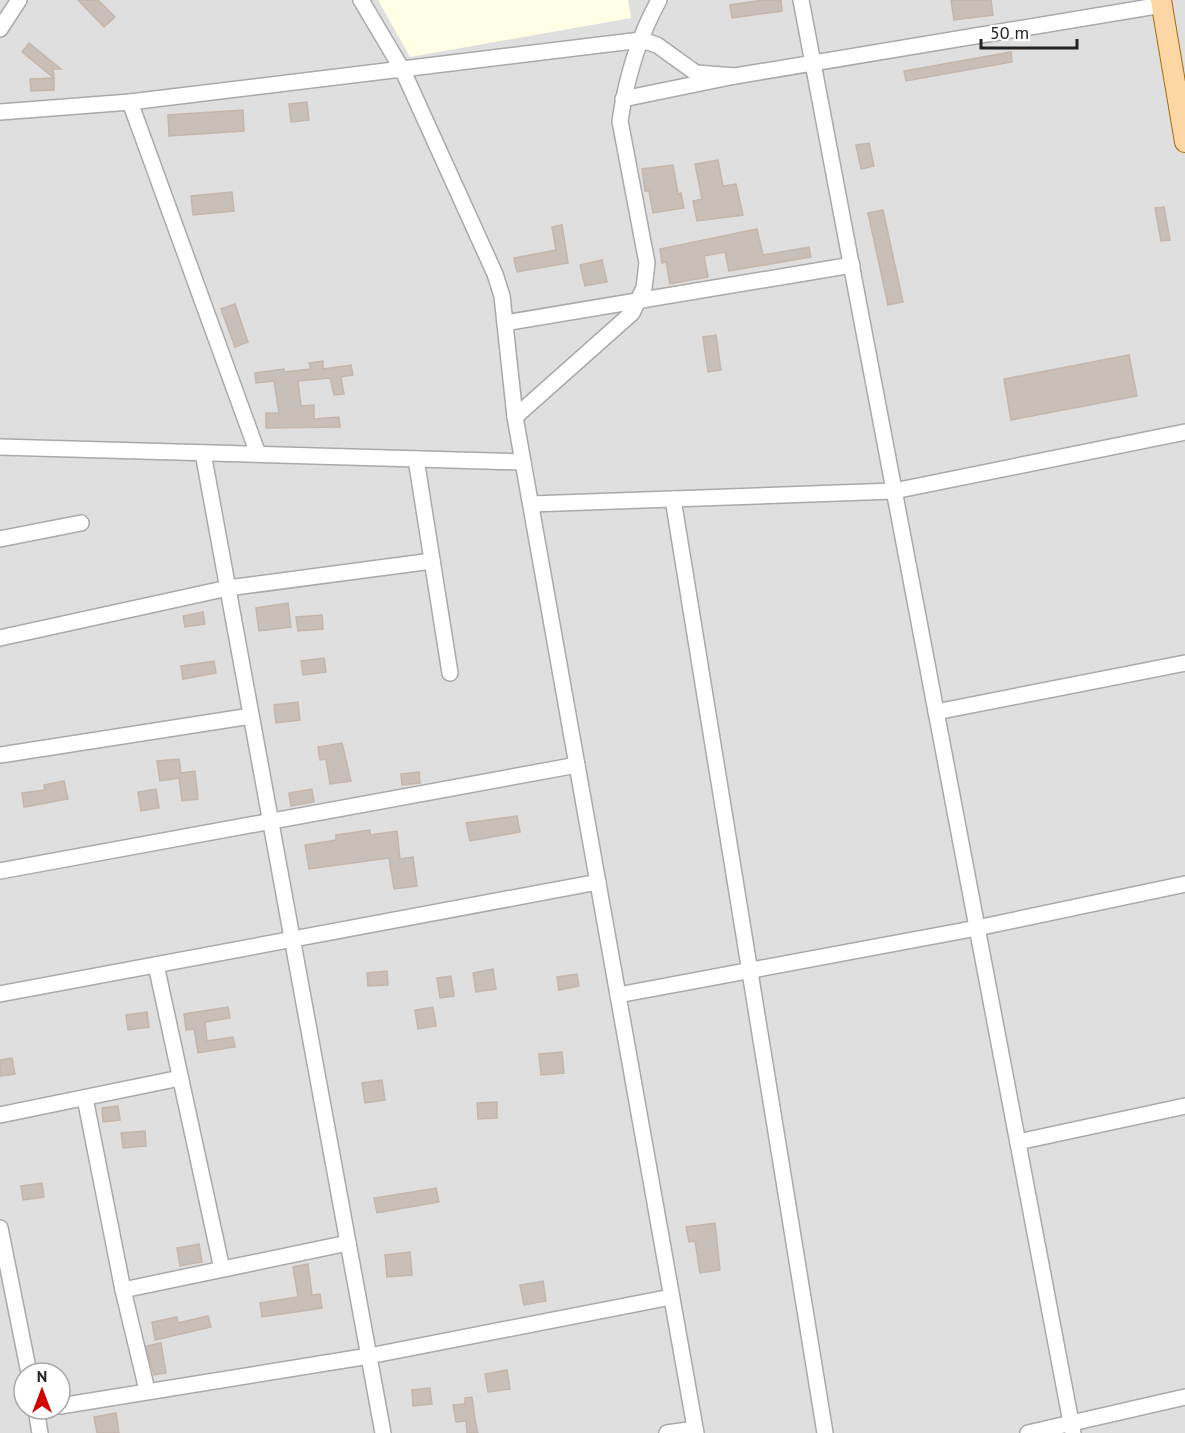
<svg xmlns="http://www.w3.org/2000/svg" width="1185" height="1433" viewBox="0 0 1185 1433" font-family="'PT Sans',sans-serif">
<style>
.residential{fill:#e0dfdf;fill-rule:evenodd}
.education{fill:#ffffe5}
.building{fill:#c7bfb8;stroke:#c4b6ab;stroke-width:1.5}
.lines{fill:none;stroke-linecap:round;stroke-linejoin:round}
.minor-casing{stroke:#a9a9a9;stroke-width:18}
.major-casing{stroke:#a06b00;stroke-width:22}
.minor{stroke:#fff;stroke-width:15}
.major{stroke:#fcd6a4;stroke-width:20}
</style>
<rect width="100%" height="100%" fill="#f2efe9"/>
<path class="residential" d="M0 0H1185V1433H0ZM24 1373H60V1409H24Z"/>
<path class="education" d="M378 0H628L631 18 410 57Z"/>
<g class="building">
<path d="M78 0H98L115 17 104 27Z"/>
<path d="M763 0H781L782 11 732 18 730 5Z"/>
<path d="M951 0H991L993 15 954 20Z"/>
<path d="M29 43 61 69H53L54 78 22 52Z"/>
<path d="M1011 52 1012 62 906 81 904 71Z"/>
<path d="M54 78V90L31 91 30 79Z"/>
<path d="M307 102 309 120 291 122 289 104Z"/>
<path d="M243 110 244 131 169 136 168 115Z"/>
<path d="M869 143 874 166 861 169 856 145Z"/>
<path d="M718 160 723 186 736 184 743 215 697 221 693 201 702 199 695 164Z"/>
<path d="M673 165 678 194 681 193 684 208 653 213 649 191H645L642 169Z"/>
<path d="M232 192 234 211 193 215 191 196Z"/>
<path d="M1164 207 1170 240 1161 241 1155 208Z"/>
<path d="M883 210 903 302 888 305 868 213Z"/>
<path d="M562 225 568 263 517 272 514 258 556 250 552 227Z"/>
<path d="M757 229 763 255 809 247 811 257 729 271 725 252 704 256 708 277 670 284 666 262 662 263 660 249Z"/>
<path d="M602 260 607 282 585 286 580 265Z"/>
<path d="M235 304 248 342 235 347 221 309Z"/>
<path d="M716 335 721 370 708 372 703 337Z"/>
<path d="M1129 355 1137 396 1011 420 1004 379Z"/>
<path d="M323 361V369L351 365 353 375 341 377 344 394 334 395 330 378 298 381 301 406 314 405V419L339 417 340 427 266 428V413H279L274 381 256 383 255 373 284 369V372L311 369 309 363Z"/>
<path d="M288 603 291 627 259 631 256 608Z"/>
<path d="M203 612 205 624 185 627 183 616Z"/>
<path d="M322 615 323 629 298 631 296 617Z"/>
<path d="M324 658 326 672 303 675 301 661Z"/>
<path d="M214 661 216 673 183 679 181 666Z"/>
<path d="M298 702 300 720 276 723 274 705Z"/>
<path d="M342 743 351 781 330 784 326 759 320 760 318 747Z"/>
<path d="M179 759 181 773 195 771 198 799 182 801 179 778 160 781 157 761Z"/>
<path d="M419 772 420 783 402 785 401 774Z"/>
<path d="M64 781 68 799 24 807 22 793 45 790 44 785Z"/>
<path d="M156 789 159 808 141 811 138 792Z"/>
<path d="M312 789 314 802 291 806 289 793Z"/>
<path d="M517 816 520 832 470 841 466 823Z"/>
<path d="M370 830V835L397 831 400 859 413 857 417 886 394 889 389 858 309 869 305 845 336 840V835Z"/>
<path d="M493 969 496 989 476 992 473 973Z"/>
<path d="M387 971 388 985 368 986 367 973Z"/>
<path d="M577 974 579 986 559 990 557 977Z"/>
<path d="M451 976 454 996 440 998 437 978Z"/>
<path d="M228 1007 230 1018 205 1022 207 1041 233 1037 235 1047 198 1053 194 1029 186 1030 184 1014Z"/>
<path d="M433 1007 436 1026 418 1029 415 1010Z"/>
<path d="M147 1012 149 1027 128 1030 126 1015Z"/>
<path d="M562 1052 564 1073 541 1075 539 1054Z"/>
<path d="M12 1058 15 1074 0 1076V1060Z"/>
<path d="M382 1080 385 1100 365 1103 362 1083Z"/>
<path d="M497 1102V1118L478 1119 477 1103Z"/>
<path d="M118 1106 120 1120 103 1122 102 1108Z"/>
<path d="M145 1131 146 1146 123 1148 121 1133Z"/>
<path d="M42 1183 44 1197 23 1200 21 1186Z"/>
<path d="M436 1188 439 1202 377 1213 374 1198Z"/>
<path d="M715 1223 720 1270 700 1273 695 1241 689 1242 686 1227Z"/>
<path d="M199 1244 202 1262 180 1266 177 1248Z"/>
<path d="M410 1252 412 1275 387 1277 385 1255Z"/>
<path d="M308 1264 312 1295 320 1294 322 1308 262 1317 260 1303 298 1297 293 1267Z"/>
<path d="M543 1281 546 1301 524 1305 520 1285Z"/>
<path d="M208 1316 211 1327 155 1340 152 1322 177 1317 178 1323Z"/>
<path d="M161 1343 166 1373 154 1375 146 1346Z"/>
<path d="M507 1370 510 1389 488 1392 485 1374Z"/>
<path d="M430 1388 432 1404 413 1406 412 1390Z"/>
<path d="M472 1397 475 1419 478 1433H467L466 1421 456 1422 453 1405 465 1404V1398Z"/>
<path d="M116 1413 119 1433H97L94 1417Z"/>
</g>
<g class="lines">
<defs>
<g id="minor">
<path d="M361 0 403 71 495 274 502 296 515 417 696 1433"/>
<path d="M801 0 1073 1433"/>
<path d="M0 29 19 0"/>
<path d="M623 99 735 76 1162 5"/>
<path d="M130 102 258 454"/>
<path d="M0 112 130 102 641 40 657 45 696 73 735 76"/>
<path d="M505 323 852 265"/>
<path d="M515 417 632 313 644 288 647 263 620 121C626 80 639 36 659 0"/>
<path d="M0 447 523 462"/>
<path d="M203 453 383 1433"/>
<path d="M416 459 450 673"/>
<path d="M673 499 825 1433"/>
<path d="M531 504 894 491 1185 432"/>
<path d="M0 539 81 523"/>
<path d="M0 638 228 588 432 561"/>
<path d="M936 712 1185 663"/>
<path d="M0 755 251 716"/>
<path d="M0 871 577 765"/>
<path d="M156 965 222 1269"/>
<path d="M0 994 598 882"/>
<path d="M618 995 977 928 1185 884"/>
<path d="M85 1098 123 1290 147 1390"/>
<path d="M0 1115 180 1078"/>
<path d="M1018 1142 1185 1106"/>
<path d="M0 1228 29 1373"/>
<path d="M123 1290 348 1243"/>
<path d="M60 1406 369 1356 671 1297"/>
<path d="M36 1409 40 1433"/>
<path d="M667 1433 695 1429"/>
<path d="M1028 1433 1185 1397"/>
</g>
<path id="major" d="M1161 0 1185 142"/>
</defs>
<use href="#minor" class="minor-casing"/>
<use href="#major" class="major-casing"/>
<use href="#minor" class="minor"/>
<use href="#major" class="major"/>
</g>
<g transform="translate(42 1391)"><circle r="28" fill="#ffffff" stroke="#a7a7a7" stroke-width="1.5"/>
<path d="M0-4.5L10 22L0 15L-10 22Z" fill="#d40000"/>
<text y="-9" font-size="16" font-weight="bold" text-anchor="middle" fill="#222222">N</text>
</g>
<path d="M981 39v9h96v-9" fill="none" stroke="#222222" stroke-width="3"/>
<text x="990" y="39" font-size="18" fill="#222222" stroke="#ffffff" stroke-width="4.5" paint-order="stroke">50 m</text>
</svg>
